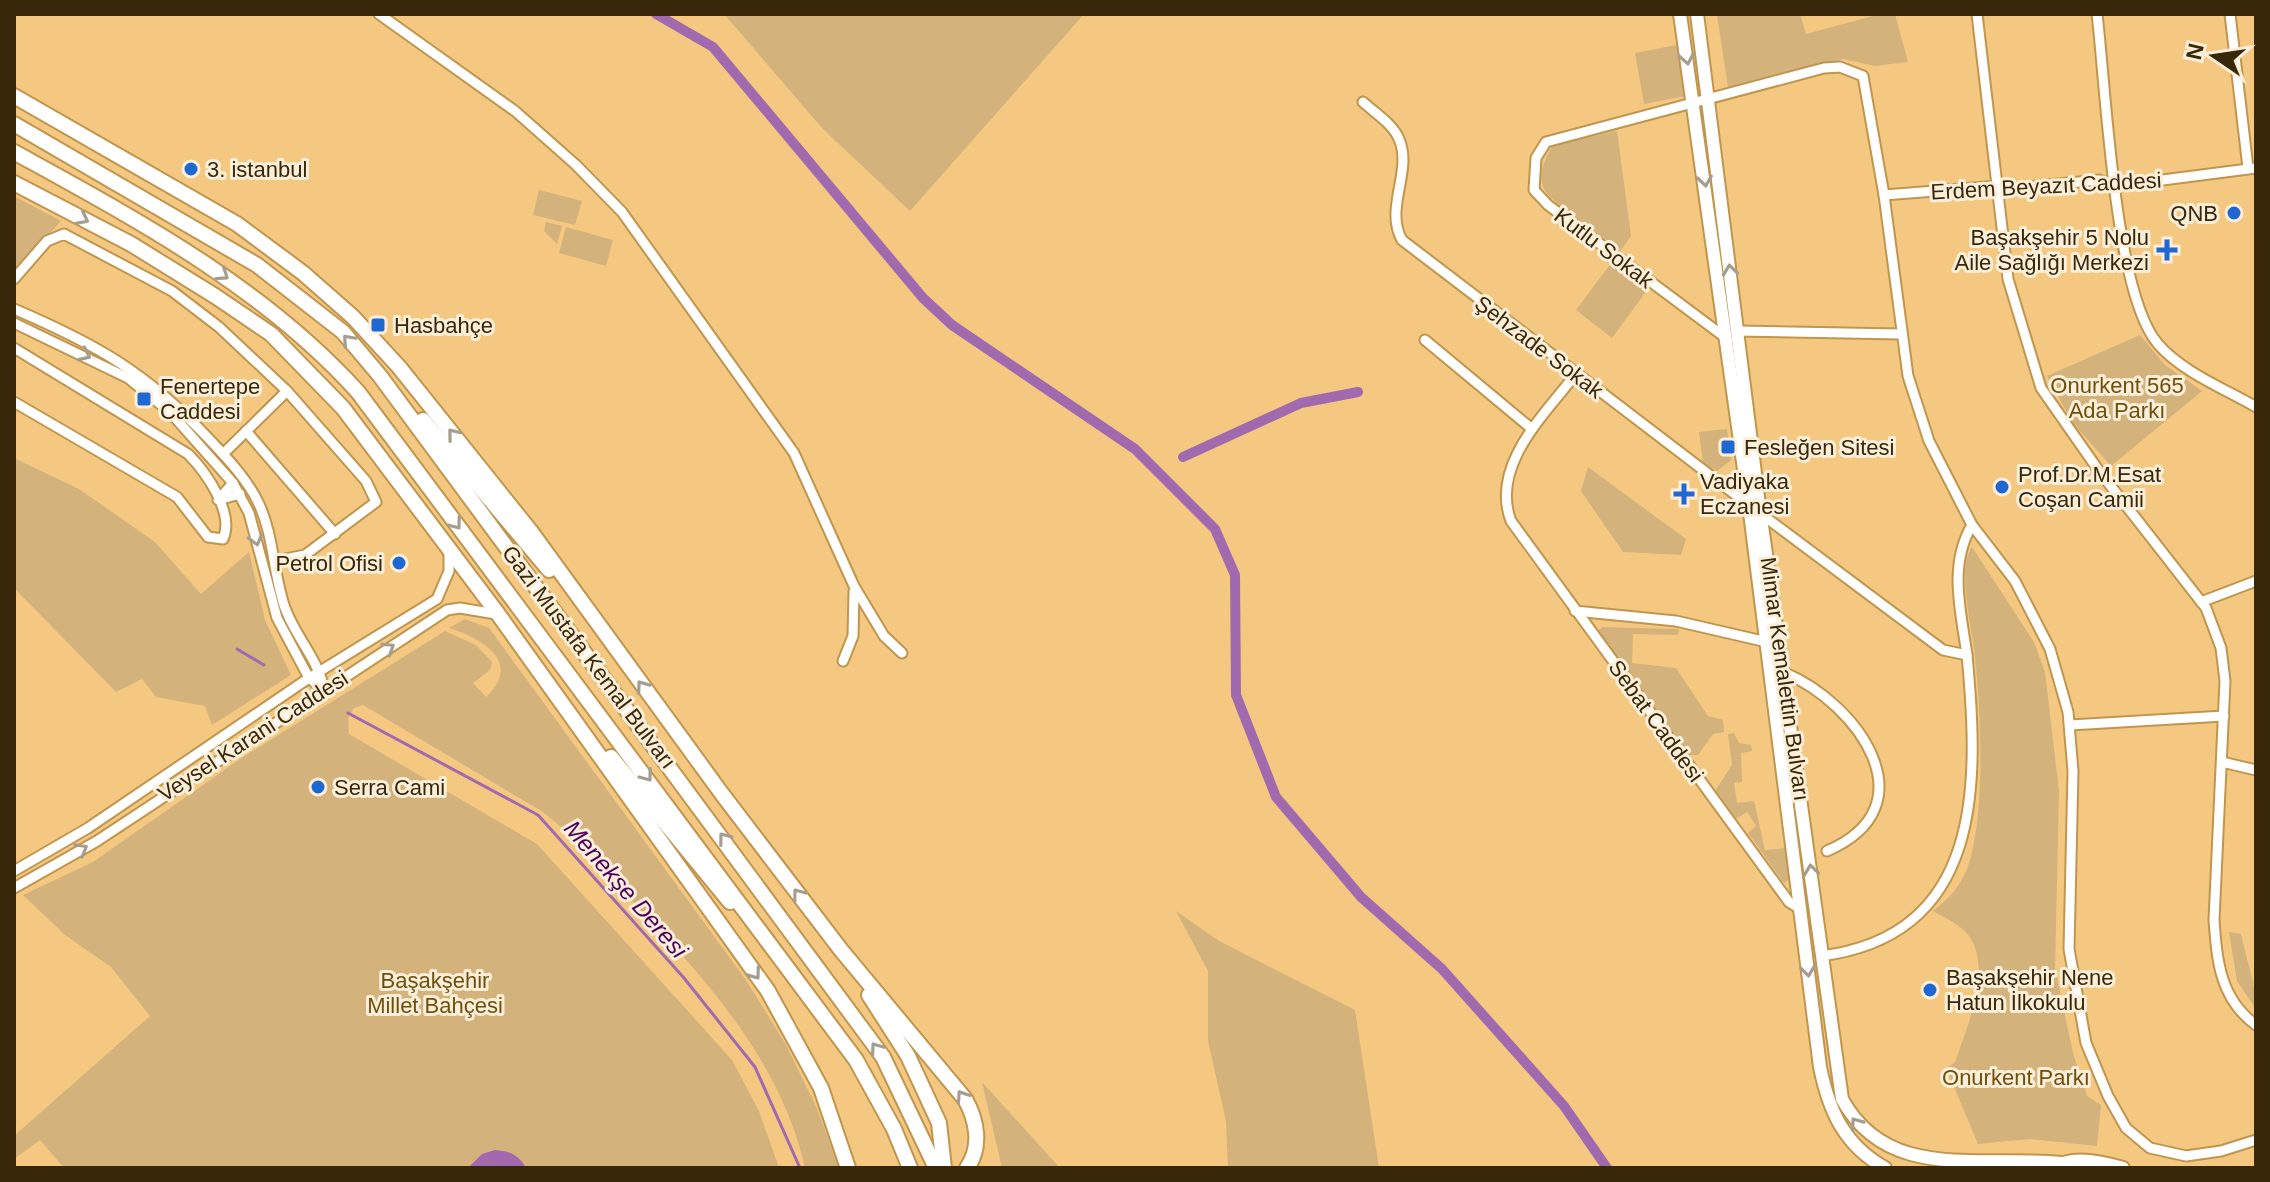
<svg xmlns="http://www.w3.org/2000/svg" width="2270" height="1182" viewBox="0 0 2270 1182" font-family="Arial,sans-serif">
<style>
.green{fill:#d4b27c}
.water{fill:#a16aaf}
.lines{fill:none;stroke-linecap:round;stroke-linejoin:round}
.stream{stroke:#a16aaf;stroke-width:3}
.canal{stroke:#a16aaf;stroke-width:10}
.minor-casing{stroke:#c0964f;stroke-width:13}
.major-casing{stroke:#c0964f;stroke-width:16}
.highway-casing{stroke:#c0964f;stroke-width:18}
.minor{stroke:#fff;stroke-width:9}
.major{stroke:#fff;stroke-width:12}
.highway{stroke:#fff;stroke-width:14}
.oneway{stroke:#a59e90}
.poi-dot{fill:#1f67d2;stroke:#fcefda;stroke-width:3}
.labels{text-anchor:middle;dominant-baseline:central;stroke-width:6;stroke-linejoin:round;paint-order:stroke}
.poi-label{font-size:22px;fill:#382708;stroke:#fcefda;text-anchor:start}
.street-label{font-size:22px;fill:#382708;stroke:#fcefda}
.park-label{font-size:22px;fill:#704f0c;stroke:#fcefda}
.water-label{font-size:24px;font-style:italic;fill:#4d015d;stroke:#fcefda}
</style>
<rect width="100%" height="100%" fill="#f4c881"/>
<g class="green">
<path d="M724 14H1084L910 211 822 128Z"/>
<path d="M1800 14 1806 34 1880 14H1895L1908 62 1874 66 1844 59 1728 87 1717 15Z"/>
<path d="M1677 45 1686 96 1644 104 1635 53Z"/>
<path d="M1617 131 1631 236 1621 250C1602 236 1559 209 1546 192 1536 178 1545 157 1553 145Z"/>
<path d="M539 190 582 201 575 225 533 215Z"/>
<path d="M14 196 61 221 14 273Z"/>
<path d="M546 222 562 226 557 244 544 231Z"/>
<path d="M566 227 613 240 606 266 559 253Z"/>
<path d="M1612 262 1648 289 1612 338 1576 310Z"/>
<path d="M2140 335 2165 365 2202 391 2111 466 2072 422 2047 376Z"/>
<path d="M1727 429 1731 460 1717 471 1703 462 1699 432Z"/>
<path d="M14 458 79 489 155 542 201 594 249 552 265 620 291 675 212 725 205 706 156 697 142 679 116 692 14 588Z"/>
<path d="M1588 467 1686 539 1681 555 1623 552 1581 491Z"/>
<path d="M1972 547 2034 642 2045 672 2059 791 2055 968 2073 1053 2087 1096 2101 1105 2097 1146 2030 1139 1978 1144 1946 1068 1955 1063C1966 1028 1993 970 1969 936 1961 925 1945 918 1933 911 1947 900 1957 890 1965 874 1987 825 1981 703 1974 649 1971 625 1957 566 1972 547Z"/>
<path d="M465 619 489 628 746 980 785 1043 816 1106 839 1168H805C775 1032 657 931 566 831L543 812 363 705 354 708 348 718 349 734 537 844 732 1060 759 1111 779 1168H64L40 1140 14 1159V1136L150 1016 111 967 65 935 23 895 93 862 243 757 445 631 476 645 492 662 490 670 473 683 486 697C523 662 483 639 449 628Z"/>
<path d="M1602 627 1679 629 1678 635 1633 634 1632 663 1676 668 1708 716 1723 720 1724 732 1713 734 1698 755H1689L1598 631Z"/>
<path d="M1734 733 1739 743 1751 745 1752 751 1741 753 1742 782 1734 783 1737 803 1754 801 1765 850 1787 848 1792 877 1784 883 1748 833 1756 826 1747 812 1736 819 1715 791 1732 765 1728 734Z"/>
<path d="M1176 911 1219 941 1355 1010 1379 1168H1228L1226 1121 1208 1041V971Z"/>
<path d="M2229 932 2241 934C2246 960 2256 983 2256 1009L2237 981Z"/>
<path d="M982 1082 1060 1168H1002Z"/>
</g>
<path class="water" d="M495 1150C510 1151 519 1155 526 1168H468L482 1154Z"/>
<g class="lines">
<g class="stream">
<path d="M237 649 264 665"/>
<path d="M348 713 538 815 684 978 755 1067 800 1168"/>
</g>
<g class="canal">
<path d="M656 14 713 47 923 298 952 325 1135 449 1215 529 1235 575 1236 695 1276 797 1361 897 1442 969 1564 1106 1607 1168"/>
<path d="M1183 457 1301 403 1358 392"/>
</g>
<defs>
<g id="minor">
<path d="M379 14 515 111 576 165 622 212 794 453 854 586 884 636 902 653"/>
<path d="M1977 14 2008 279 2041 388 2099 471 2206 608 2221 648 2225 681 2214 920C2217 961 2220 999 2256 1025"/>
<path d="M2097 14C2106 88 2114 293 2158 344 2182 372 2225 389 2256 407"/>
<path d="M2230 14 2248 168"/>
<path d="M1363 102C1375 113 1393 124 1399 139 1413 171 1384 208 1402 240L1749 505"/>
<path d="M1884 195 1999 186 2008 189 2099 180 2116 186 2256 168"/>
<path d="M14 279 47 241 64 234 172 291 219 327 287 391 366 481 376 502 305 555 275 561"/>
<path d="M14 309C98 345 147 373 210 440 227 458 247 479 258 502 274 535 273 574 285 608 296 638 319 660 324 690"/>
<path d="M14 323 128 378 170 412 233 483 249 513 277 618 309 678 324 690"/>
<path d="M1738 331 1900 334"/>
<path d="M1726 338 1548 205 1534 190 1536 158 1546 142 1824 68 1840 67 1863 76 1884 195 1908 376 1929 441 1972 525 2015 581 2050 649 2068 712 2073 771 2069 949 2086 1043 2108 1096 2126 1128 2150 1148 2186 1156 2221 1151 2256 1140"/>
<path d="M1425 340 1532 429"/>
<path d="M14 348 188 454C206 472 235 513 223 539L208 537 177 497 14 402"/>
<path d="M1575 375C1544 415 1490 466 1511 521L1789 902 1800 909"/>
<path d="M246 431 335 534"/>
<path d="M223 454 287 391"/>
<path d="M233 483 218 500 240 494"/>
<path d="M1761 514 1943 650 1967 655C1961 612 1948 565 1972 525"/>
<path d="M2201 602 2256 581"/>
<path d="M1575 611 1676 621 1767 642"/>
<path d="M843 661 853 636 854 591"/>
<path d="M1785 673C1857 703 1932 806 1827 851"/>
<path d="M2070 725 2224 716"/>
<path d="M2222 762 2256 770"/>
<path d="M14 871 88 828 309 678 437 599 449 571V549"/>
<path d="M14 888 97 841 447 610 460 608 496 614"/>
<path d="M1821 956C1984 935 1979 783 1967 655"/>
</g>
<g id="major">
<path d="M1680 14 1749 505 1820 1067C1829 1111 1844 1145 1885 1168"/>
<path d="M1697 14 1758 497 1842 1099C1887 1182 1979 1155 2061 1163"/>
<path d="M2056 1168C2070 1154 2106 1163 2123 1168"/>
</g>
<g id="highway">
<path d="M14 96 237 224 303 273 353 317 399 367 532 533 722 794 841 950 965 1099C977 1120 982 1147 967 1168"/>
<path d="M14 124 257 265 343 332 380 376 883 1057 936 1168"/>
<path d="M14 152C137 220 262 286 358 392L856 1060 894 1129 910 1168"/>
<path d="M14 183 131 244 215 296 271 334 343 408 498 614 768 991 821 1088 848 1168"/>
<path d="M423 420 549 570"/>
<path d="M611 757 730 902"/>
<path d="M869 995 908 1056 939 1123 944 1168"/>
</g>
</defs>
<use href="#minor" class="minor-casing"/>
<use href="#major" class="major-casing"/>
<use href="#highway" class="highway-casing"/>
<use href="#minor" class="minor"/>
<use href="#major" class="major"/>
<use href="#highway" class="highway"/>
</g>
<defs><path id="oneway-chevron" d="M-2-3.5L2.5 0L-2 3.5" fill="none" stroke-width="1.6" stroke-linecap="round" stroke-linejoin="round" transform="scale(2)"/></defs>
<g class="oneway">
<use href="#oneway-chevron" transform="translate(1687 59) rotate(80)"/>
<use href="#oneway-chevron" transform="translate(1705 181) rotate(82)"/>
<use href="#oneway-chevron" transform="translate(83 219) rotate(27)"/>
<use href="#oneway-chevron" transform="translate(1730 270) rotate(-97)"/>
<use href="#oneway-chevron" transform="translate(223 275) rotate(34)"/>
<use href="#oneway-chevron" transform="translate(348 340) rotate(-132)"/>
<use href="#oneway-chevron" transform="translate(85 355) rotate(25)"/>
<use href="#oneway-chevron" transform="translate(453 434) rotate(-129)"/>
<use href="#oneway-chevron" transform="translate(456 524) rotate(53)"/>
<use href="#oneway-chevron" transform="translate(256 540) rotate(75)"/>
<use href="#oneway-chevron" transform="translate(389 648) rotate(-33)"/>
<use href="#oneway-chevron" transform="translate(642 686) rotate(-126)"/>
<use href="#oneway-chevron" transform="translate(647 776) rotate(53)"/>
<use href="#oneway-chevron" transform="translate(724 838) rotate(-127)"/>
<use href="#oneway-chevron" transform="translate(82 849) rotate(-30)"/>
<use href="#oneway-chevron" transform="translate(1811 870) rotate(-97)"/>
<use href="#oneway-chevron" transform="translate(798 894) rotate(-127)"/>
<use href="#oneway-chevron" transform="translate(1808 971) rotate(83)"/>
<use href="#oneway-chevron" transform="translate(755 974) rotate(54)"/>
<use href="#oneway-chevron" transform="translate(876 1048) rotate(-125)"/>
<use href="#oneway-chevron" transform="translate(962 1096) rotate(-124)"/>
<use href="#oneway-chevron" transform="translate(1856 1123) rotate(-126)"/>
</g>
<g class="poi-dot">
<circle cx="191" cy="169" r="8"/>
<circle cx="2234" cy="213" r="8"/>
<path d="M2163 238h8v8h8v8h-8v8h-8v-8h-8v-8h8z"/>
<rect x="370" y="317" width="16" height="16" rx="4"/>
<rect x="136" y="391" width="16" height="16" rx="4"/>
<rect x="1720" y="439" width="16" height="16" rx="4"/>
<circle cx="2002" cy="487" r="8"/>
<path d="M1680 482h8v8h8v8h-8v8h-8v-8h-8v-8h8z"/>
<circle cx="399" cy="563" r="8"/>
<circle cx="318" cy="787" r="8"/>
<circle cx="1930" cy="990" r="8"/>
</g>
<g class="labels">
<g class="poi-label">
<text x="207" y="169">3. istanbul</text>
<text x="2218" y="213" text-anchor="end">QNB</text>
<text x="2149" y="237" text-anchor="end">Başakşehir 5 Nolu<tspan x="2149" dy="25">Aile Sağlığı Merkezi</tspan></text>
<text x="394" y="325">Hasbahçe</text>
<text x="160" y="386">Fenertepe<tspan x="160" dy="25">Caddesi</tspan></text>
<text x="1744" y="447">Fesleğen Sitesi</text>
<text x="2018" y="474">Prof.Dr.M.Esat<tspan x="2018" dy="25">Coşan Camii</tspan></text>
<text x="1700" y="481">Vadiyaka<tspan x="1700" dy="25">Eczanesi</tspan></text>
<text x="383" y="563" text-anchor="end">Petrol Ofisi</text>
<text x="334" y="787">Serra Cami</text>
<text x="1946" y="977">Başakşehir Nene<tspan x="1946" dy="25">Hatun İlkokulu</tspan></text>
</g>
<g class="street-label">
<text transform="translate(2046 186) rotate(-3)">Erdem Beyazıt Caddesi</text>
<text transform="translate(1604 248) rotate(37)">Kutlu Sokak</text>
<text transform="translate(1539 347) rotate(37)">Şehzade Sokak</text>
<text transform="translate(589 657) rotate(53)">Gazi Mustafa Kemal Bulvarı</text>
<text transform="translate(1785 679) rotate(82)">Mimar Kemalettin Bulvarı</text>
<text transform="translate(1656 721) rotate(54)">Sebat Caddesi</text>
<text transform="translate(253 736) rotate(-33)">Veysel Karani Caddesi</text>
</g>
<g class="park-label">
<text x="2117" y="385">Onurkent 565<tspan x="2117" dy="25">Ada Parkı</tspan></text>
<text x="435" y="980">Başakşehir<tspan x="435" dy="25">Millet Bahçesi</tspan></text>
<text x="2016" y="1077">Onurkent Parkı</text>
</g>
<g class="water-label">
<text transform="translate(626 889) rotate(49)">Menekşe Deresi</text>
</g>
</g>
<rect width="2270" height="1182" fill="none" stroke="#382708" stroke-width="32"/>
<g transform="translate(2214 56) rotate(283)" stroke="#fcefda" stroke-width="6" paint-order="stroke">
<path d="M0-6L14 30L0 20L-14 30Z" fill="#382708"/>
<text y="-12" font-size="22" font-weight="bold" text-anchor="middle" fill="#382708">N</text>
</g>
</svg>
